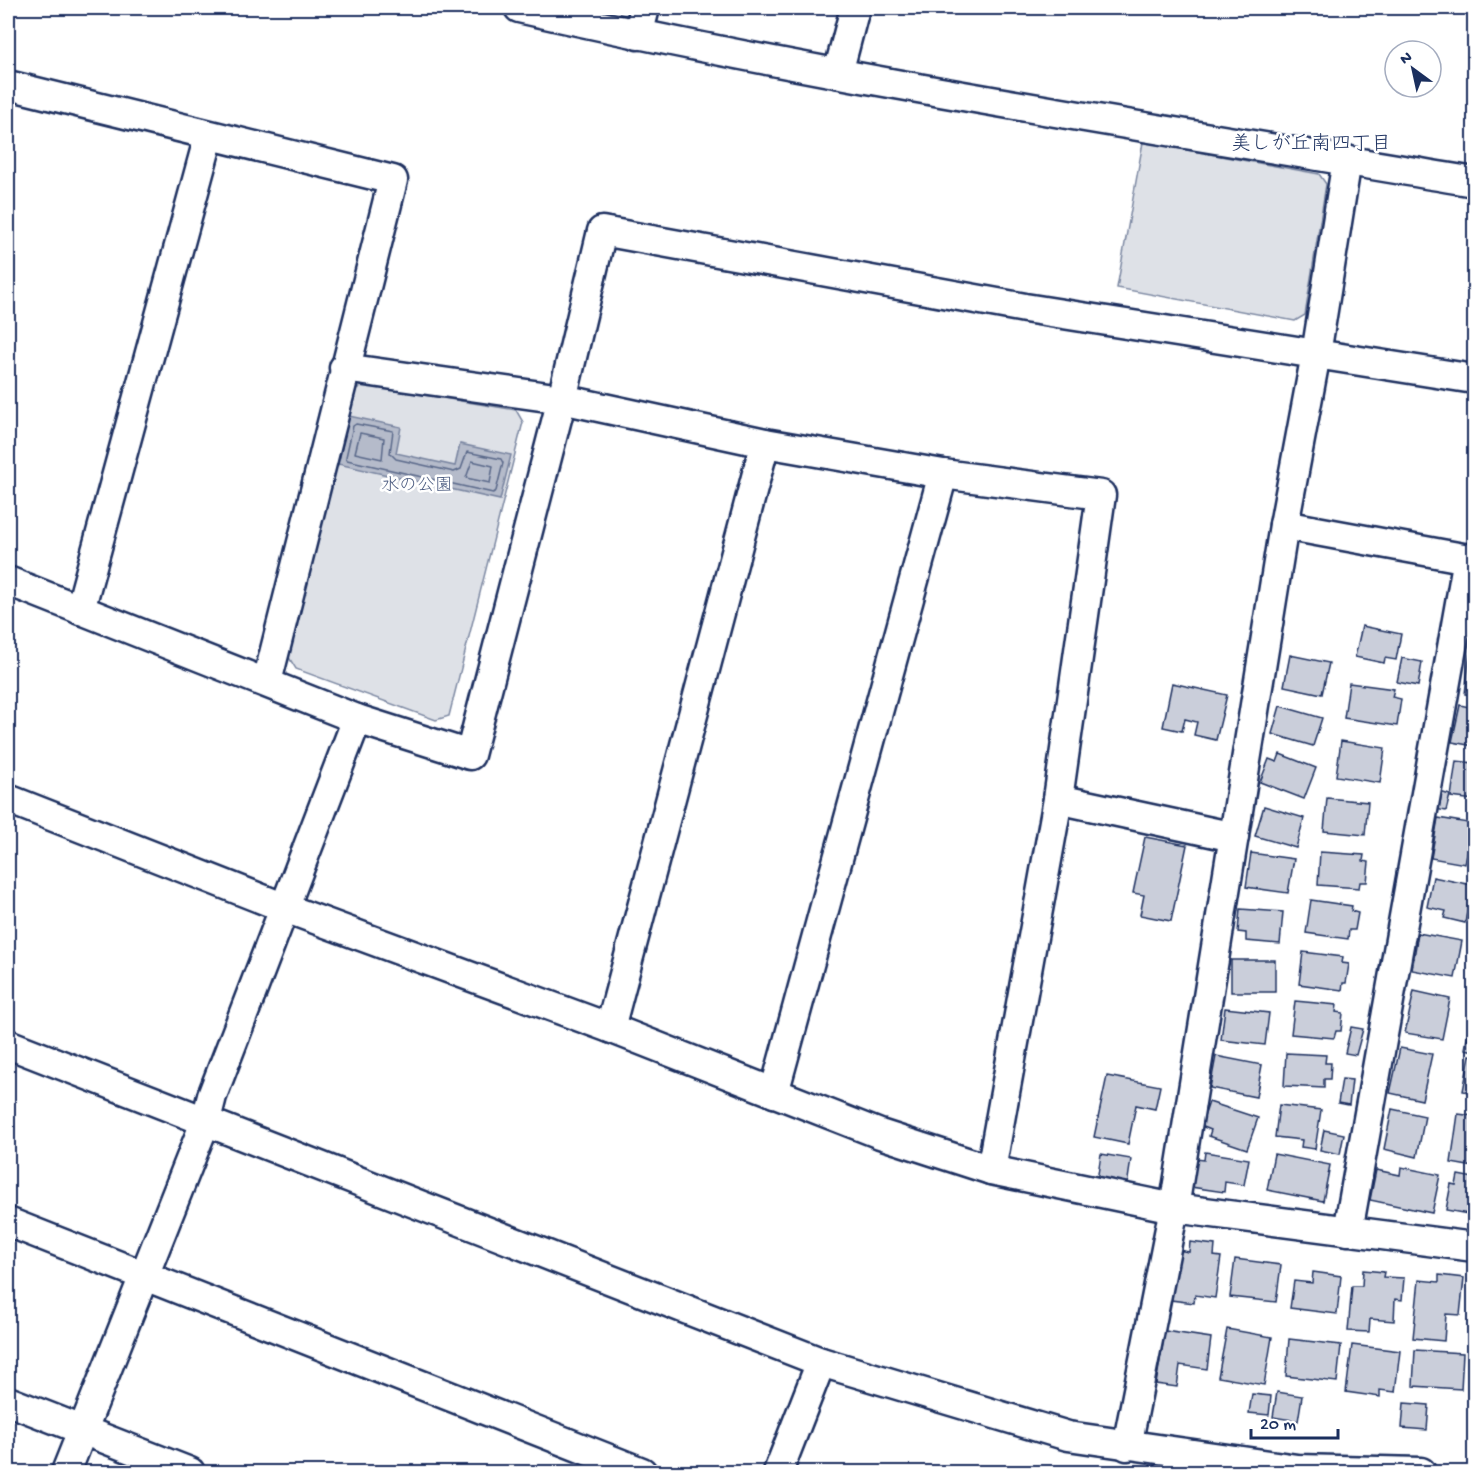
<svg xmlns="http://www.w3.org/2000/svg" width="1482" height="1480" viewBox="0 0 1482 1480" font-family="'Gochi Hand','Klee One',sans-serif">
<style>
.green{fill:#dee1e7;stroke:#7c88a2;stroke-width:1.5}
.water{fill:#b5bbca;stroke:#77839f;stroke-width:1.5}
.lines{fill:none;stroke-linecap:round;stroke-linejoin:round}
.shore{stroke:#596789;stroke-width:1.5}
.building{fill:#caceda;stroke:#1b2f5e;stroke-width:1.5}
.minor-casing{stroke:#1b2f5e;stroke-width:33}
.minor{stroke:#fff;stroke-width:28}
.labels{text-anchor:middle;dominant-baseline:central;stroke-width:5;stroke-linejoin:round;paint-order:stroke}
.park-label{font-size:18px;fill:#4c5c80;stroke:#fff}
.neighbourhood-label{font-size:20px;fill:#1b2f5e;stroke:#fff}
</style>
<rect width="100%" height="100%" fill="#fff"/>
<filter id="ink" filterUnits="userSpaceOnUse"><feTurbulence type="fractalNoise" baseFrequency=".0167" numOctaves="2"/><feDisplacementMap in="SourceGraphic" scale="12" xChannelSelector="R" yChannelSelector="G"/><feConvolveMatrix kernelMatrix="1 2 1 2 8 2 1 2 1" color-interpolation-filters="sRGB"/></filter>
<g filter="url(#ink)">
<g class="green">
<path d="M1143 142 1319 174 1326 184 1305 315 1295 321 1117 288Z"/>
<path d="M363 385 516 410 523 422 449 716 436 720 296 669 288 656 351 392Z"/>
</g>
<path class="water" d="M349 416 401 427 396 453 455 466 460 444 511 455 500 500 338 464Z"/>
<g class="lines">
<g class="shore">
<path d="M356 424 393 431 390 453 396 459 454 472 461 469 467 452 501 459 503 463 496 491 493 493 347 460 346 457 353 426Z"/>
<path d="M360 433 384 438 382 459 355 453Z"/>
<path d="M472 461 493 466 490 483 466 478Z"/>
</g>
</g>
<g class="building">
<path d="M1362 626 1401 634 1396 660 1385 658 1384 663 1355 657Z"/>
<path d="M1470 651 1474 652V695L1465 694Z"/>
<path d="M1290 655 1329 663 1322 694 1284 686Z"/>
<path d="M1402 658 1422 662 1418 686 1397 682Z"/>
<path d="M1172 683 1227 695 1216 740 1194 735 1197 722 1185 719 1182 731 1163 727Z"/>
<path d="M1349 683 1394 689 1392 697 1401 699 1397 726 1344 718Z"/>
<path d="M1460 705 1474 708V746L1452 742Z"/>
<path d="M1280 706 1322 718 1313 746 1272 734Z"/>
<path d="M1341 741 1385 748 1380 783 1336 776Z"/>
<path d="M1280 754 1316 768 1304 799 1260 782 1269 759 1277 762Z"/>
<path d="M1456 761 1474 763V800L1451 797Z"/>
<path d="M1440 792 1450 795 1446 811 1435 809Z"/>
<path d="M1327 798 1368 802 1365 835 1324 831Z"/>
<path d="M1264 806 1304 818 1296 848 1255 836Z"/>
<path d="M1438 818 1474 824V846L1469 845 1465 864 1431 858Z"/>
<path d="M1145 837 1187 845 1171 921 1140 915 1144 895 1133 893Z"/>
<path d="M1320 852 1364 855 1363 861 1369 862 1367 882H1360L1359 888 1318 885Z"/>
<path d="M1251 853 1294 859 1288 893 1246 887Z"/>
<path d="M1433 877 1472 885 1465 923 1444 918 1446 911 1427 907Z"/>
<path d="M1311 900 1352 906 1351 911 1358 913 1355 930H1349L1348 939 1306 933Z"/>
<path d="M1240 909 1283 912 1280 944 1246 941V933L1238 932Z"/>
<path d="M1418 933 1462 941 1455 978 1412 970Z"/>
<path d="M1303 952 1343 957 1342 963 1349 964 1346 983H1343L1342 990 1299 984Z"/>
<rect x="1231" y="960" width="44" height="32"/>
<path d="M1414 991 1450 999 1442 1039 1405 1033Z"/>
<path d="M1295 1001 1337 1005 1336 1012 1343 1013 1341 1031H1336L1334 1038 1291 1034Z"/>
<path d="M1474 1003V1051L1465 1049Z"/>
<path d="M1225 1008 1269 1013 1265 1045 1221 1040Z"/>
<path d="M1351 1027 1363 1029 1356 1055 1345 1053Z"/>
<path d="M1400 1048 1432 1054 1422 1100 1390 1093Z"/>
<path d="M1286 1053 1326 1055 1325 1063H1331L1330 1079H1324V1088L1284 1086Z"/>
<path d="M1470 1055 1474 1056V1093L1463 1091Z"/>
<path d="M1216 1056 1262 1065 1256 1097 1210 1088Z"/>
<path d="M1107 1076 1160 1086 1155 1109 1136 1105 1128 1144 1094 1137Z"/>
<path d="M1342 1079 1352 1080 1349 1105 1338 1103Z"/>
<path d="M1209 1102 1258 1118 1247 1149 1209 1136 1211 1130 1201 1126Z"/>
<path d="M1279 1105 1321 1110 1315 1149 1301 1147 1302 1140 1275 1137Z"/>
<path d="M1392 1109 1425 1116 1417 1157 1384 1149Z"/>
<path d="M1458 1114 1474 1116V1167L1451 1163Z"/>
<path d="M1324 1130 1344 1134 1340 1154 1320 1150Z"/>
<path d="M1205 1152 1249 1159 1244 1185 1225 1182 1224 1192 1191 1187 1196 1159 1204 1160Z"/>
<path d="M1101 1154 1131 1159 1127 1186 1097 1181Z"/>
<path d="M1274 1154 1330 1165 1323 1201 1267 1190Z"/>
<path d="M1401 1167 1440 1175 1432 1213 1370 1200 1376 1170 1400 1175Z"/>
<path d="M1458 1175 1474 1178V1215L1446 1210 1451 1184 1456 1185Z"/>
<path d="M1190 1242 1215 1245 1214 1256 1221 1257 1215 1298 1195 1295 1194 1303 1171 1300 1178 1250 1189 1252Z"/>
<path d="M1235 1259 1281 1265 1276 1302 1230 1297Z"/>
<path d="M1363 1270 1384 1272 1383 1277 1404 1278 1402 1300 1395 1299 1394 1321 1370 1319 1369 1332 1348 1331 1352 1286H1362Z"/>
<path d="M1313 1272 1341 1276 1337 1314 1290 1308 1294 1281 1312 1283Z"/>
<path d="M1439 1275 1464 1278 1460 1315 1446 1314 1444 1341 1413 1338 1419 1280 1439 1282Z"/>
<path d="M1473 1289 1474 1290V1324H1471Z"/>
<path d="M1227 1329 1272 1337 1264 1385 1218 1377Z"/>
<path d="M1165 1331 1211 1338 1207 1369 1180 1365 1177 1387 1156 1384Z"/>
<path d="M1289 1339 1341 1345 1337 1382 1286 1376Z"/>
<path d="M1352 1345 1400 1351 1395 1392 1380 1390V1397L1346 1392Z"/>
<path d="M1415 1350 1463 1353 1461 1389 1413 1386Z"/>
<path d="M1277 1392 1302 1396 1298 1421 1273 1417Z"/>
<path d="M1252 1394 1271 1396 1269 1415 1249 1413Z"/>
<path d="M1404 1403 1429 1405 1427 1430 1402 1428Z"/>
</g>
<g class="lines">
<defs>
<g id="minor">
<path d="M519 8C835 80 1155 128 1474 182"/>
<path d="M638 35 645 8"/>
<path d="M838 73 855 8"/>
<path d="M8 85 393 180 267 682"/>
<path d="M344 368 562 399 765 443 943 474 1101 495 1058 799 991 1170"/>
<path d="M1284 525 1474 560"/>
<path d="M8 581 357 719 470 755 562 399 602 231 1025 308 1474 379"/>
<path d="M80 610 209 136"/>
<path d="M8 799 285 908 610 1028 880 1134 991 1170 1174 1208 1474 1247"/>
<path d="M1058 799 1234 837"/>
<path d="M610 1028 765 443"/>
<path d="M8 1044 821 1362 1068 1436 1297 1469 1421 1472"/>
<path d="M774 1093 943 474"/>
<path d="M8 1222 642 1472"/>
<path d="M1348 1231 1468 558"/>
<path d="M8 1401 190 1472"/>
<path d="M1127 1446 1174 1208 1284 525 1316 354 1347 160"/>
<path d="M66 1472 206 1120 212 1096 357 719"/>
<path d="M778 1472 821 1362"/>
</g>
</defs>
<use href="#minor" class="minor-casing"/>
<use href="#minor" class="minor"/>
</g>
</g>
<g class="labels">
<g class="park-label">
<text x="417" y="486">水の公園</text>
</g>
<g class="neighbourhood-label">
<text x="1311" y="145">美しが丘南四丁目</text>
</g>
</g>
<rect width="1482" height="1480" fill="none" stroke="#fff" stroke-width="30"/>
<rect x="15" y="15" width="1452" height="1450" fill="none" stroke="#1b2f5e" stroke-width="2" filter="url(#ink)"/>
<g transform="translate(1413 69) rotate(327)"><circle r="28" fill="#ffffff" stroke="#a4acbf" stroke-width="1.5"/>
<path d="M0-4.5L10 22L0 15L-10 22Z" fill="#1b2f5e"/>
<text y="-9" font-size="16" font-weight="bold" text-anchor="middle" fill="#1b2f5e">N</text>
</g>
<path d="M1251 1429v9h87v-9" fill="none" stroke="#1b2f5e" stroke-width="3"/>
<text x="1260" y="1429" font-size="18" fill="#1b2f5e" stroke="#ffffff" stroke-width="4.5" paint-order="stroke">20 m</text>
</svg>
